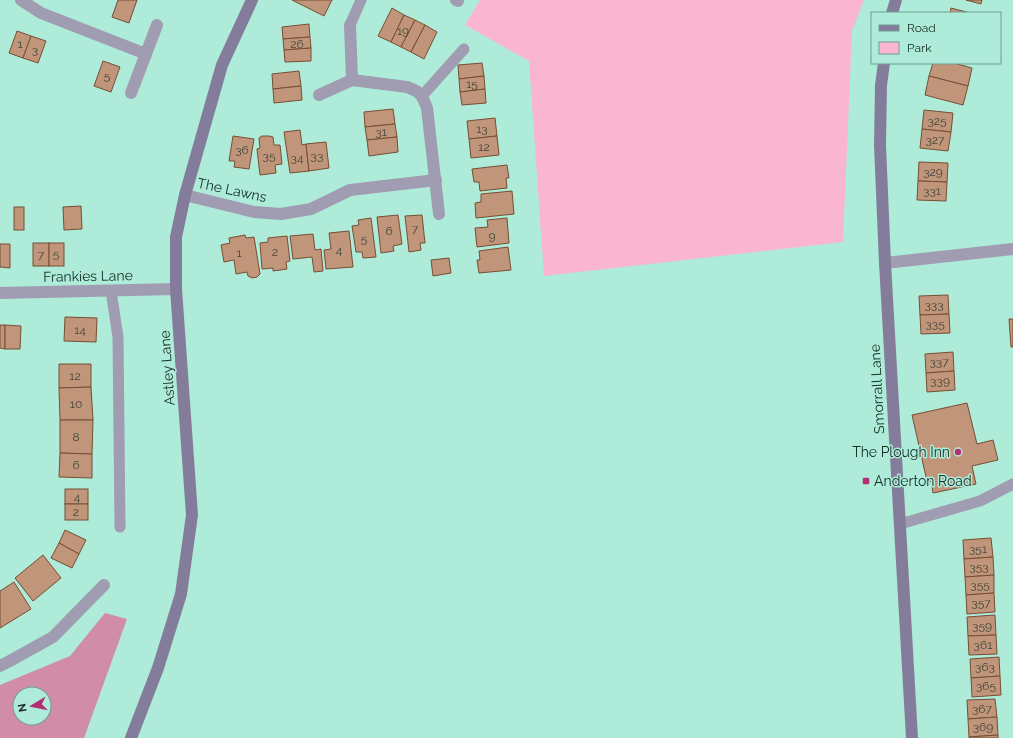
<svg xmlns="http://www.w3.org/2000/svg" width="1013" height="738" viewBox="0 0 1013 738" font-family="Raleway,sans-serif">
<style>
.green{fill:#fab5d0}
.forest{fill:#d18ca8;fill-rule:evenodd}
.building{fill:#c19579;stroke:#764e34}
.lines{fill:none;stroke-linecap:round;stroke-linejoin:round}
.lane{stroke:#a09cb1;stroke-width:11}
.street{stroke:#a09cb1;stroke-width:12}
.secondary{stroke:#837d9b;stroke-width:12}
.poi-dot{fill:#b42e72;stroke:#aeebd9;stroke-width:1.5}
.labels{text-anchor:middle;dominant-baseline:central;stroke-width:3;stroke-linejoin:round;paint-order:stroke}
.number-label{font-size:12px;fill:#40473b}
.street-label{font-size:14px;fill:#152d26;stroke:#aeebd9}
.poi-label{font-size:14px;fill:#152d26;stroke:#aeebd9;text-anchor:end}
</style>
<rect width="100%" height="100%" fill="#aeebd9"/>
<path class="green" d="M480 0H864L852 31 843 242 544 276 529 61 465 25Z"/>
<path class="forest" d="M105 613 127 619 84 738H0V685L70 656ZM20 694H44V718H20Z"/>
<g class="building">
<path d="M118 0H137L129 23 112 17Z"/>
<path d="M292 0H332L324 16Z"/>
<path d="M966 0H982L981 4Z"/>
<path d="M392 8 404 15 391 42 378 36Z"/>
<path d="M951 8 970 13H950Z"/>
<path d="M404 15 415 20 401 47 391 42Z"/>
<path d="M415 20 425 25 411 52 401 47Z"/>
<path d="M309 24 310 37 283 39 282 27Z"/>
<path d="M425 25 437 32 424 59 411 52Z"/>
<path d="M17 31 31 36 23 58 9 53Z"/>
<path d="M31 36 46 41 38 63 23 58Z"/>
<path d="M310 37 311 48 284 50 283 39Z"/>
<path d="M311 48V61L285 62 284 50Z"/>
<path d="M103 61 120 67 111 92 94 86Z"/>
<path d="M482 63 484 76 459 79 458 65Z"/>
<path d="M933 63H954L972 68 968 86 929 76Z"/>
<path d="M299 71 301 86 273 89 272 74Z"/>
<path d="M484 76 485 89 460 92 459 79Z"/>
<path d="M929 76 968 86 963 105 925 95Z"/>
<path d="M301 86 302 100 274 103 273 89Z"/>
<path d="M485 89 486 103 462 105 460 92Z"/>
<path d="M393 109 395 124 365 127 364 112Z"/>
<path d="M924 110 953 113 951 132 922 129Z"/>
<path d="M495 118 497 136 469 139 467 121Z"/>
<path d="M395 124 397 137 367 140 365 127Z"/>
<path d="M922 129 951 132 948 151 920 148Z"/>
<path d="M300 130 302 145 306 144 309 171 290 173 284 132Z"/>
<path d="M233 136 254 139 249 169 234 167 235 161H229Z"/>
<path d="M262 136H269L273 137 274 145H280L282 164 275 165 276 173 260 175 257 149 260 148 259 138Z"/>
<path d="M497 136 499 155 471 158 469 139Z"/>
<path d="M397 137 398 152 369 156 367 140Z"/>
<path d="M326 142 329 168 309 171 306 144Z"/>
<path d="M919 162 948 163 947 182 918 181Z"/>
<path d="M507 165 509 178H506L507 188 480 191 479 182H474L472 169Z"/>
<path d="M918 181 947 182 946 201 917 200Z"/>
<path d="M512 191 514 214 476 218 475 203 481 202V194Z"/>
<path d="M81 206 82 229 64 230 63 207Z"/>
<rect x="14" y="207" width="10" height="23"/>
<path d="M398 215 402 244 393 246 394 251 381 253 377 217Z"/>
<path d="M422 215 425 243H420L421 250 409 252 405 216Z"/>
<path d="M371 218 376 257 363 258 362 252H356L352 226 359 225 358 220Z"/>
<path d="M507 218 509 243 477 247 475 228 488 227 487 220Z"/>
<path d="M349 231 353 267 326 269 324 250 331 249 329 233Z"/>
<path d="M313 234 315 250 321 249 323 271 314 272 312 257 293 259 290 236Z"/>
<path d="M245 235 246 238 254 237 260 274 257 277 252 278 248 276 247 272 236 274 234 260 224 262 221 245 230 243 229 238Z"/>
<path d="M287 236 290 261 286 262 287 269 273 271V268L262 269 260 243 268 242V238Z"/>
<rect x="33" y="243" width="16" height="23"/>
<rect x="49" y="243" width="15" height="23"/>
<path d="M0 244H10V268L0 267Z"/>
<path d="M508 247 511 270 479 273 477 260H480L479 251Z"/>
<path d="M449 258 451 273 433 276 431 260Z"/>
<path d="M948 295 949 314 920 315 919 296Z"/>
<path d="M949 314 950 333 921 334 920 315Z"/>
<path d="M65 317 97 318 96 342 64 341Z"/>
<path d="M1009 319H1013V347H1011Z"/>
<path d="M0 325H5V349L0 348Z"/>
<path d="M5 325 21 326 20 349H5Z"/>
<path d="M953 352 954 371 926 373 925 354Z"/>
<path d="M59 364H91V387L59 388Z"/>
<path d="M954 371 955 390 927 392 926 373Z"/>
<path d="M91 387 93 420H60L59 388Z"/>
<path d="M967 403 977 444 993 440 998 460 972 466 976 484 933 493 931 481H927L912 415Z"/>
<path d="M60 420H93L92 454 60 453Z"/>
<path d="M60 453 92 454V478L59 477Z"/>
<rect x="65" y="489" width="23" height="15"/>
<rect x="65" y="504" width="23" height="16"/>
<path d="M65 530 86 540 79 554 59 543Z"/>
<path d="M991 538 993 557 964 559 963 540Z"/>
<path d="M59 543 79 554 72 568 51 558Z"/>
<path d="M43 555 61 578 33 601 15 578Z"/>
<path d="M993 557 994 575 965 577 964 559Z"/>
<path d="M994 575V593L966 595 965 577Z"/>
<path d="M14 582 31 609 0 628V591Z"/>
<path d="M994 593 995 612 967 614 966 595Z"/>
<path d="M995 615 996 635 968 636 967 617Z"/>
<path d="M996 635 997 654 969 655 968 636Z"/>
<path d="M999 657 1000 676 971 678 970 659Z"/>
<path d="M1000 676 1001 695 972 697 971 678Z"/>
<path d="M995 699 997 717 968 719 967 700Z"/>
<path d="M997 717 998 735 969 737 968 719Z"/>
<path d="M998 735V738H969V737Z"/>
</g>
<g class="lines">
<g class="lane">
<path d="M350 25 361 0"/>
<path d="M422 96 464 49"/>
<path d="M111 291 118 337 120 527"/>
<path d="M900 524 980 501 1013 484"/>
</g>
<g class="street">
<path d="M21 0 41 13 146 54"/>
<path d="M456 0 458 1"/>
<path d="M352 80 407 87C421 92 422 95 427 108L439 214"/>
<path d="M131 93 157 25"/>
<path d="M319 95 352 80 350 25"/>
<path d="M185 195 254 212 281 214 311 209 350 190 436 180"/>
<path d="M885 263 1013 249"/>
<path d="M0 293 176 289"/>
<path d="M0 666 8 662 53 637 104 585"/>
</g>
<g class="secondary">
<path d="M892 13 896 0"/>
<path d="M884 63 881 85 880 145 885 263 912 738"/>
<path d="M131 738 158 668 181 594 192 515 176 289V237L185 195 222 65 252 0"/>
</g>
</g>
<g class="poi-dot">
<circle cx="958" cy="452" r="4"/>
<rect x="862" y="477" width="8" height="8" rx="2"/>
</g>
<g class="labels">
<g class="number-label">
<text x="403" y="31">19</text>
<text x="20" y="44">1</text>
<text x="297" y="44">26</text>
<text x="35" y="50">3</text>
<text x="107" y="76">5</text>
<text x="472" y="84">15</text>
<text x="937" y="121">325</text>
<text x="482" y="129">13</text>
<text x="381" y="132">31</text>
<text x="935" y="140">327</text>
<text x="484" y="147">12</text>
<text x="242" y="150">36</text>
<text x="269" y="156">35</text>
<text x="317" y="156">33</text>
<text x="297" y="158">34</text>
<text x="933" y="172">329</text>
<text x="932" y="191">331</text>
<text x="415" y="229">7</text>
<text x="389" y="231">6</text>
<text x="492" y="236">9</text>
<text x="364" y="239">5</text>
<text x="339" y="250">4</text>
<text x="275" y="252">2</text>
<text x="239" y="253">1</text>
<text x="56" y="254">5</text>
<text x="41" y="255">7</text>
<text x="934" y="305">333</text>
<text x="935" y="324">335</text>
<text x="80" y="330">14</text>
<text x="939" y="362">337</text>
<text x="75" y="376">12</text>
<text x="940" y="381">339</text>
<text x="76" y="404">10</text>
<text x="76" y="437">8</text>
<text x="76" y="465">6</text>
<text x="77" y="497">4</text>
<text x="76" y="512">2</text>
<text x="978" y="549">351</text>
<text x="979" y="567">353</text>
<text x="980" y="585">355</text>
<text x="981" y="603">357</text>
<text x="982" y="626">359</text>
<text x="983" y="645">361</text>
<text x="985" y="667">363</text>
<text x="986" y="686">365</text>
<text x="982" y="709">367</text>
<text x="983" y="727">369</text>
</g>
<g class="street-label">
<text transform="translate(232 190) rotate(12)">The Lawns</text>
<text transform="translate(88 276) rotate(-1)">Frankies Lane</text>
<text transform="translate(167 368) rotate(-94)">Astley Lane</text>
<text transform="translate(877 389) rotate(-93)">Smorrall Lane</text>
</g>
<g class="poi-label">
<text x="950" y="452">The Plough Inn</text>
<text x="874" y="481" text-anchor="start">Anderton Road</text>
</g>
</g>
<rect x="871" y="12" width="130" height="52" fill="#aeebd9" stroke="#719f91"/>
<rect x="879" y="25" width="20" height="6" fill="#837d9b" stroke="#719f91"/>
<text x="907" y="32" font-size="12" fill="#152d26">Road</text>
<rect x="879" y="42" width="20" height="12" fill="#fab5d0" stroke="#719f91"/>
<text x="907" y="52" font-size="12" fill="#152d26">Park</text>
<g transform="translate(32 706) rotate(260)"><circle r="19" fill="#aeebd9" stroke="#719f91"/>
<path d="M0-3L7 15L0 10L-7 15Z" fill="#b42e72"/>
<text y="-6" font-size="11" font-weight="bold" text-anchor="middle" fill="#152d26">N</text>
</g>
</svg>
